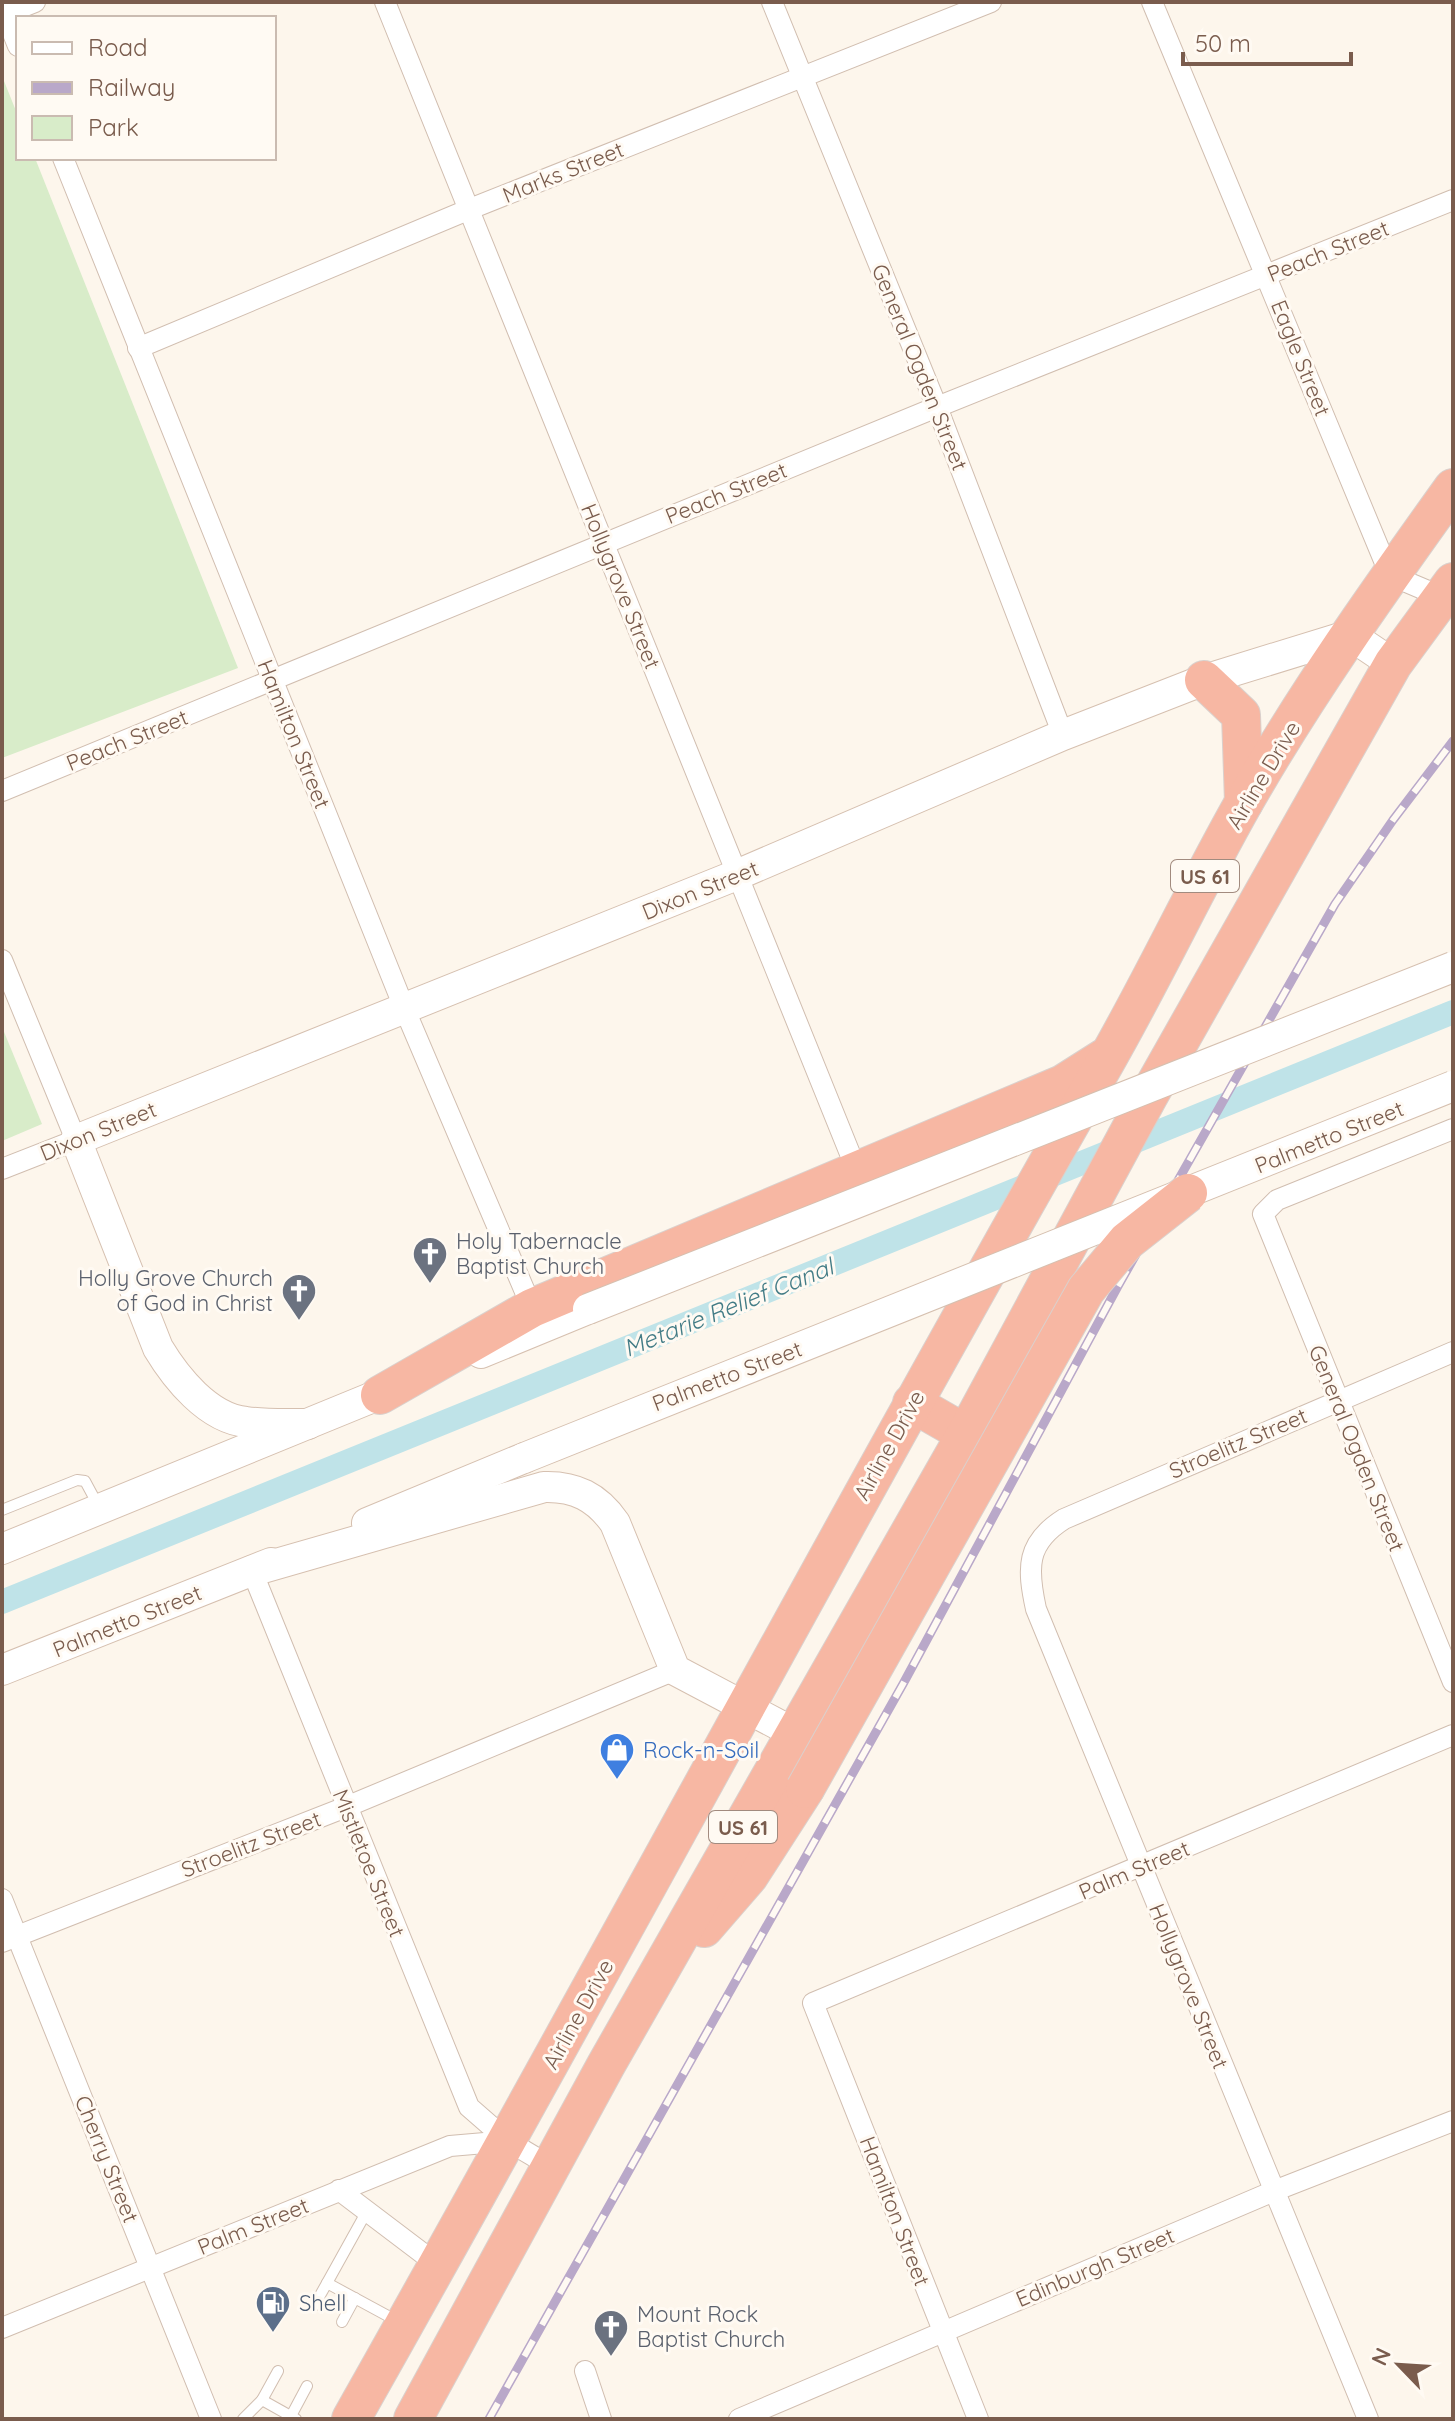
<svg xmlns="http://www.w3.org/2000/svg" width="1455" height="2421" viewBox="0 0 1455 2421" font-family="Quicksand,sans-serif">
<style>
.green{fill:#d8ecc9}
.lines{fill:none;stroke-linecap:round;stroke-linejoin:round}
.canal{stroke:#bfe3e8;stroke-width:24}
.lane-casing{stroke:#d1beb0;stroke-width:12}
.street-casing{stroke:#d1beb0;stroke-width:22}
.secondary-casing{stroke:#d6c0b0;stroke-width:32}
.highway-casing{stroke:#dad1cd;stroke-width:40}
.lane{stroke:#fff;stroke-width:10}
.street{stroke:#fff;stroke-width:20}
.secondary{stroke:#fff;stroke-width:30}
.highway{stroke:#f7b7a3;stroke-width:38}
.rail-casing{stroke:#b9a8c9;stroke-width:9}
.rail{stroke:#fffaf3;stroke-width:6;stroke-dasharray:18;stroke-linecap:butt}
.secondary-bridge-casing{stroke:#d6c0b0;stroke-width:32;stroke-linecap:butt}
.highway-bridge-casing{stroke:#dad1cd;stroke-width:40;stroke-linecap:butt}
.secondary-bridge{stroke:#fff;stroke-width:30}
.highway-bridge{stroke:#f7b7a3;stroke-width:38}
.labels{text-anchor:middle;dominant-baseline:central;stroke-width:6;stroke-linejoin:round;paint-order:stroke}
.shield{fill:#fffaf3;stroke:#a28b7f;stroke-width:2}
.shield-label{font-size:20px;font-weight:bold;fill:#7a5c4d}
.street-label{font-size:22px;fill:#7a5c4d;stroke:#fffaf3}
.worship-label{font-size:22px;fill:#5b616d;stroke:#fffaf3;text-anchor:start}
.shop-label{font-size:22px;fill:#366cbe;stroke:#fffaf3;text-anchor:start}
.service-label{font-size:22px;fill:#4e5e75;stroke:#fffaf3;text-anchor:start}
.water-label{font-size:24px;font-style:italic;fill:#437c86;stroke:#fffaf3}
</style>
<rect width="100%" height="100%" fill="#fdf6ec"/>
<g class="green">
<path d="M2 76 18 116V158H35L238 668 2 758Z"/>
<path d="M2 1027 42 1124 2 1141Z"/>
</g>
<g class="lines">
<path class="canal" d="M2 1602 1453 1012"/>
<defs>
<g id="lane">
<path d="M2 1510 77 1480 85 1481 99 1507"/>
<path d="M327 2283 367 2211"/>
<path d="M314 2306 327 2283 399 2322"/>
<path d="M342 2322 355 2298"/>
<path d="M262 2400 296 2419"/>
<path d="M291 2416 307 2386"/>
<path d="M243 2419 262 2400 278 2371"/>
</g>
<g id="street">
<path d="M385 2 857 1171"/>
<path d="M772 2 937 407 1063 735"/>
<path d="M1152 2 1390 575 1442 597"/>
<path d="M2 6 18 46"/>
<path d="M5 14 35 2"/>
<path d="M63 158 405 1010 532 1308"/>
<path d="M138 348 470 209 991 2"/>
<path d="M2 791 937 407 1453 200"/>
<path d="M2 960 76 1140 2 1169"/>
<path d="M1453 1129 1277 1200 1263 1214 1453 1682"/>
<path d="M252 1571 469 2107 508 2141 550 2166"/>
<path d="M2 1899 211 2419"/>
<path d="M2 1942 346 1807 675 1670"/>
<path d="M339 2190 438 2265"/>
<path d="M2 2328 450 2146 508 2141"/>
<path d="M585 2371 601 2419"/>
<path d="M739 2419 1274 2191 1453 2121"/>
<path d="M978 2419 813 2003 1453 1735"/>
<path d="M1368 2419 1036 1609C1027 1568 1026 1543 1064 1519L1453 1352"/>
</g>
<g id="secondary">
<path d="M481 1353 588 1309"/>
<path d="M308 1424C287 1424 266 1425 246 1422 208 1418 176 1378 158 1348L76 1140 739 874 1063 735 1204 680 1350 635 1393 664"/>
<path d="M367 1523 524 1458"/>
<path d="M2 1549 400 1386"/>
<path d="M252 1571 544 1487C575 1486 597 1497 615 1523L675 1670 796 1734"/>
<path d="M2 1670 271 1563"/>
</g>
<g id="highway">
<path d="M1204 680 1241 715 1244 802"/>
<path d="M380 1395 532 1308 1063 1084 1104 1058"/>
<path d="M912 1403 966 1434"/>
<path d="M704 1928 749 1876 805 1789"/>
<path d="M351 2419C606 1968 849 1511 1106 1061 1154 977 1195 889 1243 804 1305 695 1379 591 1453 488"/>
<path d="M413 2419 606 2065 966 1434 1148 1097 1393 664 1453 582"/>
</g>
</defs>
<use href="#lane" class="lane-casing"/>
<use href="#street" class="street-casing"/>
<use href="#secondary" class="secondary-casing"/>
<use href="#highway" class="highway-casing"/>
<use href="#lane" class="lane"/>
<use href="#street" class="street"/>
<use href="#secondary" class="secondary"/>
<use href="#highway" class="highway"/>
<defs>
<path id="rail" d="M489 2419 903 1684 1118 1286 1335 904 1393 820 1453 741"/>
</defs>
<use href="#rail" class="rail-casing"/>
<use href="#rail" class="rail"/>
<defs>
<g id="secondary-bridge">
<path d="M588 1309 1453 967"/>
<path d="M524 1458 1453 1086"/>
</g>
<path id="highway-bridge" d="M805 1789 1086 1290 1127 1241 1188 1193"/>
</defs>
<use href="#secondary-bridge" class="secondary-bridge-casing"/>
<use href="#highway-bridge" class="highway-bridge-casing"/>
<use href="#secondary-bridge" class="secondary-bridge"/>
<use href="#highway-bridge" class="highway-bridge"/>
</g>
<defs>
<symbol id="church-pin" viewBox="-11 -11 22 30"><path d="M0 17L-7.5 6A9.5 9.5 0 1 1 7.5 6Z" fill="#6b7280" stroke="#fffaf3"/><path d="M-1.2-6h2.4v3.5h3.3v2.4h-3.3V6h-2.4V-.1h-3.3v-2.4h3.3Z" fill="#fff"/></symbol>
<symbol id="shop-pin" viewBox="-11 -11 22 30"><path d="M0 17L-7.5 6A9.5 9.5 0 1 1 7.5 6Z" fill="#3f7fe0" stroke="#fffaf3"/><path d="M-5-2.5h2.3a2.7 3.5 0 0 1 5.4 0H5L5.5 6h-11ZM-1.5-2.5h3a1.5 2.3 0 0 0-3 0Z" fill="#fff"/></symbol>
<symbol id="fuel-pin" viewBox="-11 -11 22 30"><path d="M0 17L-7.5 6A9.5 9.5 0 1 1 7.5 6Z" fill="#5c6f8a" stroke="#fffaf3"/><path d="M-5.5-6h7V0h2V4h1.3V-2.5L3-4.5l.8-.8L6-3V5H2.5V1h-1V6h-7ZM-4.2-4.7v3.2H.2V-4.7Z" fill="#fff"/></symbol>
</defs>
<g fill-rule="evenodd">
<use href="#church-pin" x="410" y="1234" width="40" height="54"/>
<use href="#church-pin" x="279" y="1271" width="40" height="54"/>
<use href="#shop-pin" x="597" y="1730" width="40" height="54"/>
<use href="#fuel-pin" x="253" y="2283" width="40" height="54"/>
<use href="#church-pin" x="591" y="2307" width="40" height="54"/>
</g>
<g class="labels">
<g class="shield">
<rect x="1171" y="860" width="68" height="32" rx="6"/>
<rect x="709" y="1811" width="68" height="32" rx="6"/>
</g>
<g class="shield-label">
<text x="1205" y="876">US 61</text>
<text x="743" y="1827">US 61</text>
</g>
<g class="street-label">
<text transform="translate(563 172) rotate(-22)">Marks Street</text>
<text transform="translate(1328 251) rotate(-22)">Peach Street</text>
<text transform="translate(1301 358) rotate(68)">Eagle Street</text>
<text transform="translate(920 367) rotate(68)">General Ogden Street</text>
<text transform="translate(726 493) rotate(-22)">Peach Street</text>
<text transform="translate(621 586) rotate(68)">Hollygrove Street</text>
<text transform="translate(294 734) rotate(68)">Hamilton Street</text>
<text transform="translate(127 740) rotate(-22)">Peach Street</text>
<text transform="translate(1263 775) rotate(-59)">Airline Drive</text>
<text transform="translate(700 890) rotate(-22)">Dixon Street</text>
<text transform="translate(98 1131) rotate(-22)">Dixon Street</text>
<text transform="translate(1329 1137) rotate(-22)">Palmetto Street</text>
<text transform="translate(727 1376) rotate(-21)">Palmetto Street</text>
<text transform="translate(1238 1443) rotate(-23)">Stroelitz Street</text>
<text transform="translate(889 1445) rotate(-61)">Airline Drive</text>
<text transform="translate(1357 1448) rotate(68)">General Ogden Street</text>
<text transform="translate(127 1621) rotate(-22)">Palmetto Street</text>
<text transform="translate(251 1844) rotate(-21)">Stroelitz Street</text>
<text transform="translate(369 1863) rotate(68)">Mistletoe Street</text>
<text transform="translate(1134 1870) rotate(-23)">Palm Street</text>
<text transform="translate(1189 1986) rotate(68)">Hollygrove Street</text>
<text transform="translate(578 2014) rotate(-61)">Airline Drive</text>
<text transform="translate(107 2159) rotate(68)">Cherry Street</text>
<text transform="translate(895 2211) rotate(69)">Hamilton Street</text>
<text transform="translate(253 2226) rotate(-22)">Palm Street</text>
<text transform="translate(1095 2267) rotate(-23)">Edinburgh Street</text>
</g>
<g class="worship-label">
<text x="456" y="1241">Holy Tabernacle<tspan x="456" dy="25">Baptist Church</tspan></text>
<text x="273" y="1278" text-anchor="end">Holly Grove Church<tspan x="273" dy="25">of God in Christ</tspan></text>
<text x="637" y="2314">Mount Rock<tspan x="637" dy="25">Baptist Church</tspan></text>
</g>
<g class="shop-label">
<text x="643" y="1750">Rock-n-Soil</text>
</g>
<g class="service-label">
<text x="299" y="2303">Shell</text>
</g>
<g class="water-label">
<text transform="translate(728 1307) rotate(-22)">Metarie Relief Canal</text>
</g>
</g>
<rect width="1455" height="2421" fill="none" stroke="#7a5c4d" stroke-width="8"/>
<rect x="16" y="16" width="260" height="144" fill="#fffaf3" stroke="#cabbb1" stroke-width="2"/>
<rect x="32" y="42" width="40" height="12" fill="#ffffff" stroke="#cabbb1" stroke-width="2"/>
<text x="88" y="56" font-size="24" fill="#7a5c4d">Road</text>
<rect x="32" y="82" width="40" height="12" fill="#b9a8c9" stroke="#cabbb1" stroke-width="2"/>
<text x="88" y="96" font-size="24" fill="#7a5c4d">Railway</text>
<rect x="32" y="116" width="40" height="24" fill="#d8ecc9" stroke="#cabbb1" stroke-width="2"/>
<text x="88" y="136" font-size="24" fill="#7a5c4d">Park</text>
<g transform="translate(1399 2365) rotate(295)" stroke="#fffaf3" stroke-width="6" paint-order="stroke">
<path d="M0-6L14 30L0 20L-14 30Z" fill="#7a5c4d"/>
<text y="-12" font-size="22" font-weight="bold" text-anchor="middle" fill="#7a5c4d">N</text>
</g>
<path d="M1183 52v12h168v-12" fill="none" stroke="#7a5c4d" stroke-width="4"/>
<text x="1195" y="52" font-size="24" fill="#7a5c4d" stroke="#fffaf3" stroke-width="6" paint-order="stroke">50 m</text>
</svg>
